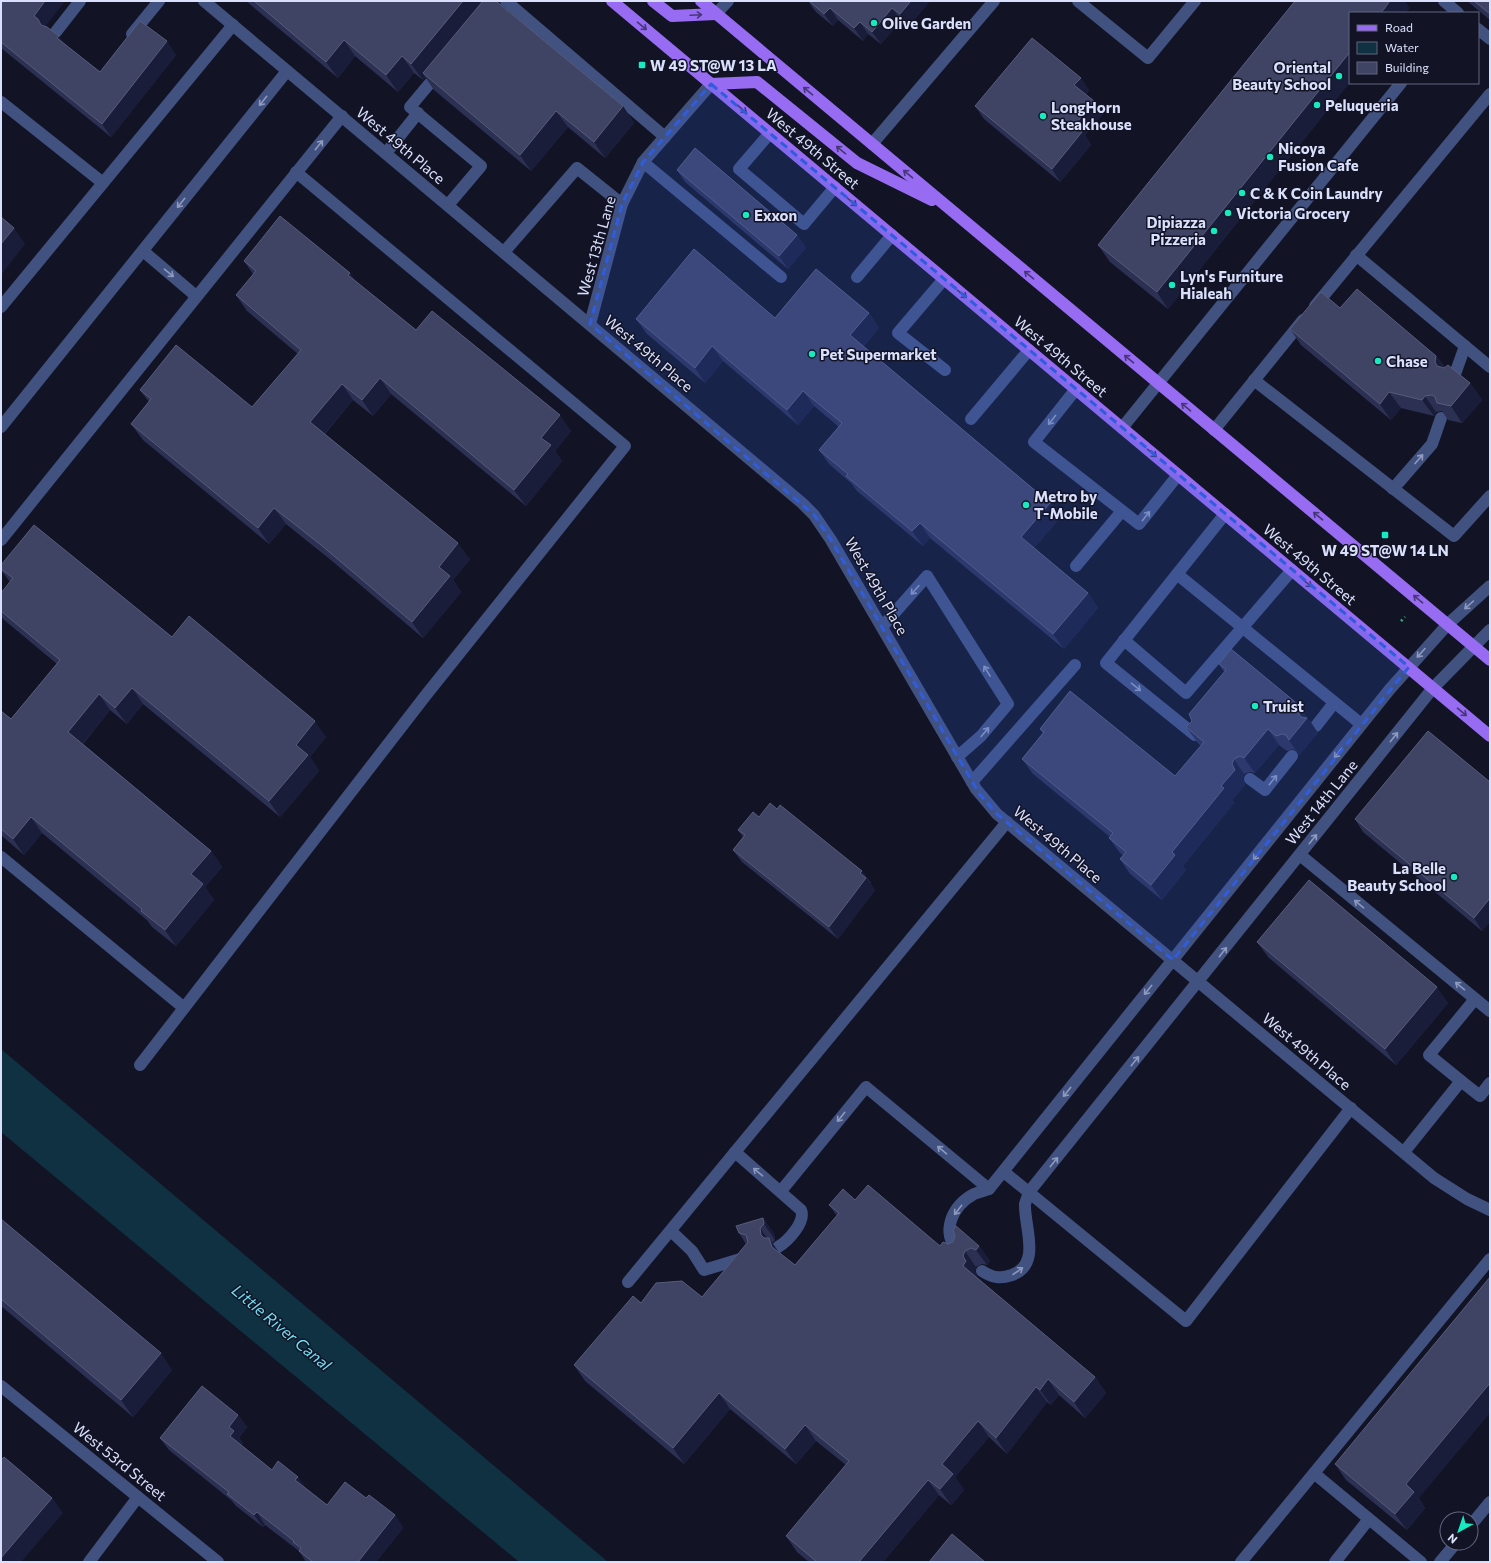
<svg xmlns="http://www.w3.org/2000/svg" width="1491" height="1563" viewBox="0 0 1491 1563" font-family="Commissioner,sans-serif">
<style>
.water{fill:#0f3141}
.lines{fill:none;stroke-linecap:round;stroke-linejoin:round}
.path{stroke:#3baf85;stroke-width:2.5;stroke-dasharray:2 3;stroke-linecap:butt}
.minor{stroke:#415281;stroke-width:12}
.major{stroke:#976bf2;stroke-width:12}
.wall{fill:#2c3052}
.shaded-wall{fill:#1a1d39}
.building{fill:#3f4364;stroke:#575c7c}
.oneway{stroke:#473778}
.oneway2{stroke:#8e99be}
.marked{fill:#305ddc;fill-opacity:0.2;stroke:#305ddc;stroke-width:3;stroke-dasharray:8 5;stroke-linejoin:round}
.poi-dot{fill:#17eac0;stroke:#121426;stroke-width:1.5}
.labels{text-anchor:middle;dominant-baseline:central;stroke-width:3;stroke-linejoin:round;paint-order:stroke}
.poi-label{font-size:15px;font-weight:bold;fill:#dae0fc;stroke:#121426;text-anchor:start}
.street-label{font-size:15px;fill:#dae0fc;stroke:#121426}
.water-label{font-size:16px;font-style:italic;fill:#71ddf2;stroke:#121426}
</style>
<rect width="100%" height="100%" fill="#121426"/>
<path class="water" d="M1 1049 608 1562H519L1 1132Z"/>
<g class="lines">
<path class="path" d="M1401 621 1405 617"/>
<g class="minor">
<path d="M204 1 802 503 814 515 831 540 976 789 997 814 1434 1178 1467 1199 1490 1210"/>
<path d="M506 1 665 137"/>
<path d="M1078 1 1148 58 1195 1"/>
<path d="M1444 1 1458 13"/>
<path d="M716 14 728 1"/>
<path d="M1478 29 1490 39"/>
<path d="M55 33 80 1"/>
<path d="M132 34 159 1"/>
<path d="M440 71 410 107 481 166 448 205"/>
<path d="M1 102 103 183"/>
<path d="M770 133 739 169 804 224 835 187"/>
<path d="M872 144 994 1"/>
<path d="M386 153 418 113"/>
<path d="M643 162 781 277"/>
<path d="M143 251 196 296"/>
<path d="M504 252 577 168 622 204"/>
<path d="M1356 255 1490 367"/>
<path d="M857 277 892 235"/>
<path d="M944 279 898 333 945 370"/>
<path d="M1315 306 1490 94"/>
<path d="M1 307 233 25"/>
<path d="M590 324 622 204 643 162 711 84"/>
<path d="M1454 377 1465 346"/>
<path d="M1254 380 1454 536 1490 496"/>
<path d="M1076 389 1034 442 1139 524 1178 475"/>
<path d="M971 419 1029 350"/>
<path d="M1 427 287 71"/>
<path d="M1122 428 1401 83"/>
<path d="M1214 430 1303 320"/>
<path d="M1393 489 1432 444 1441 418"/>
<path d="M1 540 342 116"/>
<path d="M1076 566 1122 511"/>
<path d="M1177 574 1361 724"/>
<path d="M882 627 927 576 1008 704 981 736 957 757"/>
<path d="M1124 640 1186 693 1292 570"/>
<path d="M1316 726 1334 703"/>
<path d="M1195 735 1106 663 1225 514"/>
<path d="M1250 779 1265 790 1292 756"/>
<path d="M972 782 1075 665"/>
<path d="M1300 855 1490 1011"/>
<path d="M1 857 183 1007"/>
<path d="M140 1065 426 695 625 446 296 172"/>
<path d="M1461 1081 1429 1055 1475 999"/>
<path d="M735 1152 801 1210C806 1222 788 1241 778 1247"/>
<path d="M1404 1152 1461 1081 1480 1096 1490 1083"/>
<path d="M1004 1172 1186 1321 1351 1108"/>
<path d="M781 1191 866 1087 989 1189 1390 689 1448 624 1490 586"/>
<path d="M671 1231 692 1251 704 1270 747 1257"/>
<path d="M959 1252C940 1232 952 1206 974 1194 979 1192 984 1191 989 1189"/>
<path d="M982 1271C993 1278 1000 1279 1012 1275 1042 1264 1024 1227 1025 1204 1026 1200 1028 1196 1029 1192L1433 688 1490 630"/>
<path d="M628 1282 1007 822"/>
<path d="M1 1386 218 1562"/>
<path d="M1315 1474 1421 1562"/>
<path d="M1471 1525 1490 1502"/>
<path d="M89 1562 138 1497"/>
<path d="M1241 1562 1490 1259"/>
<path d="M1335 1562 1369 1519"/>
<path d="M1440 1562 1456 1543"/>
</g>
<g class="major">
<path d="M612 1 1490 736"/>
<path d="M653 1 672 16 716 14"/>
<path d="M701 1 1490 660"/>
<path d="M711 84 757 82 857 163 932 200"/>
</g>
</g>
<g class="wall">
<path d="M1 1 46 26 64 44 100 72 176 55 111 137 1 48Z"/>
<path d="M246 1H496L623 106 634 123 605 158 568 127 531 171 434 90 425 77 423 80 414 73 398 92 355 56 338 78Z"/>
<path d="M808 1H930L909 26 901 20 881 44 868 34 863 41 838 20 833 26 816 12Z"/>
<path d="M1295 1H1405L1409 8 1405 13H1350V82L1168 309 1110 262 1098 245Z"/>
<path d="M1467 1H1490V20Z"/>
<path d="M1089 90 1086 95 1103 114 1085 135 1091 145 1060 182 984 119 975 106Z"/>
<path d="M677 170 797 235 806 248 788 269 685 182Z"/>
<path d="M244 261 350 273 356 282 416 330 571 431 555 451 562 461 526 506 391 394 373 416 353 400 325 434 470 559 453 580 461 592 423 638 332 561 286 524 269 544 143 440 131 424 149 402 140 390 252 407 298 354 247 311 236 295 253 274Z"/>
<path d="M1340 308 1436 356 1445 367 1470 383 1482 400 1462 423 1448 420 1442 411 1436 412 1434 416 1401 408 1391 420 1301 345 1290 329Z"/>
<path d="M869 313 879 328 863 347 1050 503 1060 518 1034 548 1088 593 1098 608 1064 649 930 538 923 546 857 491 851 483 830 465 819 450 839 427 814 406 798 425 723 361 705 383 647 334 636 319 775 318Z"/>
<path d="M1 565 172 637 326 737 310 757 319 771 280 817 143 704 127 724 110 710 83 744 211 851 222 867 205 887 214 900 176 946 152 927 147 920 42 833 24 855 1 835V711L11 719 57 664 3 619 1 616V593L10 582 1 570Z"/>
<path d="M1219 664 1310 721 1318 733 1299 755 1295 750 1293 749 1287 751 1279 745 1255 773 1250 772 1244 774 1243 779 1245 785 1232 800 1234 803 1183 866 1186 870 1162 900 1130 874 1120 859 1123 855 1120 853 1109 838 1110 837 1033 774 1022 759 1043 734 1040 729 1175 776 1201 746 1197 742 1186 727 1192 721 1224 672Z"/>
<path d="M1490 782V921L1482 931 1363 832 1355 819Z"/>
<path d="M759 817 862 871 871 883 870 884 875 890 838 939 742 862 733 850 743 837 738 830Z"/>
<path d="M1257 942 1448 1003 1396 1065 1269 958Z"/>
<path d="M855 1200 940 1246 948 1244 979 1246 990 1261 987 1265 982 1264 976 1267 975 1271 977 1277V1278L1095 1377 1106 1393 1085 1418 1059 1395 1051 1405 1047 1402 1007 1454 989 1437 955 1477 964 1490 951 1505 939 1495 883 1562H809L797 1552 786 1536 846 1465 816 1441 796 1464 730 1409 684 1464 585 1381 574 1365 641 1303 702 1297 746 1244 739 1233 763 1218 774 1234 775 1240 772 1243 779 1253 795 1265 837 1216 829 1205Z"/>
<path d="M1 1219 172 1370 133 1417 1 1306Z"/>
<path d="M238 1415 247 1427 239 1438 243 1443 241 1445 272 1470 307 1489 327 1505 366 1498 395 1515 403 1528 376 1562H306L299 1551 265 1525 263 1527 236 1506 231 1500 169 1450 160 1438Z"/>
<path d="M1335 1464 1419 1498 1425 1508 1407 1530 1346 1480Z"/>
</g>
<g class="shaded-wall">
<path d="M45 1H65L44 28 50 39 34 16Z"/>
<path d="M463 1H488L423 73 425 77 423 80 411 64Z"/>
<path d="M911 1H930L909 26 900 14Z"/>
<path d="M1390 1H1405L1409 8 1405 13H1381Z"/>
<path d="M830 8 838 20 833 26 824 14Z"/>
<path d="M892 8 901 20 881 44 872 32Z"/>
<path d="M860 22 868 34 863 41 854 28Z"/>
<path d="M59 36 69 50 57 38Z"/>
<path d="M344 40 355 56 338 78 326 62Z"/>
<path d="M167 41 176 55 111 137 102 124Z"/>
<path d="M1350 52V82L1168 309 1157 292Z"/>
<path d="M402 56 414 73 398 92 386 75Z"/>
<path d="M1081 78 1089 90 1083 98 1074 85Z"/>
<path d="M1094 101 1103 114 1085 135 1091 145 1060 182 1052 169 1074 126Z"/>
<path d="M623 106 634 123 605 158 594 142Z"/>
<path d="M556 111 568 127 531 171 520 155Z"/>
<path d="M14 228 25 244 1 275V244Z"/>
<path d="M797 235 806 248 788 269 779 256Z"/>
<path d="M350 273 361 289 348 275Z"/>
<path d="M869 313 879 328 860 350 850 335Z"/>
<path d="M712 346 723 361 705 383 695 368Z"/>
<path d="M1436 356 1448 372 1437 366 1435 362Z"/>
<path d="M380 378 391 394 373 416 362 400Z"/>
<path d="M1470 383 1482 400 1462 423 1451 406Z"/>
<path d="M342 384 353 400 321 438 310 422Z"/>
<path d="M803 391 814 406 798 425 787 410Z"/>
<path d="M1389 392 1401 408 1391 420 1380 404Z"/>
<path d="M1425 396 1436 412 1434 416 1422 400Z"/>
<path d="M560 415 571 431 555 451 562 461 526 506 514 490 541 438Z"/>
<path d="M1050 503 1060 518 1031 552 1021 537Z"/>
<path d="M274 508 286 524 269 544 258 528Z"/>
<path d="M920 523 930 538 923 546 912 531Z"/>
<path d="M458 543 470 559 453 580 461 592 423 638 412 622 439 567Z"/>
<path d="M1088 593 1098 608 1064 649 1053 634Z"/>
<path d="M132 688 143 704 127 724 115 708Z"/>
<path d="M99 694 110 710 79 748 68 732Z"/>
<path d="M1300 706 1318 733 1299 755 1289 740 1299 714Z"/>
<path d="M315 721 326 737 310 757 319 771 280 817 269 801 296 745Z"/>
<path d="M1268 729 1279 745 1255 773 1244 758Z"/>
<path d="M1234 759 1244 774 1243 779 1245 785 1232 800 1234 803 1183 866 1186 870 1162 900 1151 885 1172 852 1221 786Z"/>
<path d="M31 817 42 833 24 855 13 839Z"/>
<path d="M211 851 222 867 205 887 214 900 176 946 165 930 191 874Z"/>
<path d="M862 871 875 890 838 939 829 927 860 873Z"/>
<path d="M1490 898V921L1482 931 1474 918Z"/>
<path d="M1437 987 1448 1003 1396 1065 1385 1049Z"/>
<path d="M763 1218 774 1234 775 1240 764 1224Z"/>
<path d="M760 1228 771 1243 769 1238 780 1254 783 1262 761 1235Z"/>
<path d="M979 1246 990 1261 987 1265 976 1250Z"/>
<path d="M965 1251 976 1267 975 1271 977 1277 974 1281 963 1266V1256Z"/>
<path d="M161 1353 172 1370 133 1417 121 1400Z"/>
<path d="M1095 1377 1106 1393 1085 1418 1074 1402Z"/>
<path d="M1048 1379 1059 1395 1051 1405 1040 1390Z"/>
<path d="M1490 1383V1413L1419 1498 1425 1508 1407 1530 1395 1514 1406 1484Z"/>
<path d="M1036 1387 1047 1402 1007 1454 996 1438Z"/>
<path d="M719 1393 730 1409 684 1464 673 1448Z"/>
<path d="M238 1415 247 1427 239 1438 243 1443 239 1448 230 1436 229 1427Z"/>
<path d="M978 1421 989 1437 955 1477 964 1490 951 1505 940 1489 942 1464Z"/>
<path d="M805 1425 816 1441 796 1464 785 1449Z"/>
<path d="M298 1477 307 1489 295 1480Z"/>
<path d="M928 1480 939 1495 883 1562H859Z"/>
<path d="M52 1498 63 1513 21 1562H1V1558Z"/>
<path d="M257 1512 265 1525 263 1527 254 1515Z"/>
<path d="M395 1515 403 1528 376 1562H358Z"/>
</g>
<g class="building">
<path d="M1 1H45L34 16 38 19 41 25 47 27 59 36 57 38 100 72 140 21 167 41 102 124 1 42Z"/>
<path d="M254 1H463L411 64 402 56 386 75 344 40 326 62Z"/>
<path d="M483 1H496L623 106 594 142 556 111 520 155 423 73Z"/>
<path d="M809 1H911L900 14 892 8 872 32 860 22 854 28 830 8 824 14Z"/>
<path d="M1295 1H1390L1381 13H1350V52L1157 292 1098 245Z"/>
<path d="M1474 1H1490V14Z"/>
<path d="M1032 38 1081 78 1074 85 1094 101 1074 126 1082 132 1052 169 975 106Z"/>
<path d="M695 148 797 235 779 256 677 170Z"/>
<path d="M280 216 350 273 348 275 416 330 432 311 560 415 541 438 551 445 514 490 380 378 362 400 342 384 310 422 458 543 439 567 450 576 412 622 321 545 274 508 258 528 131 424 151 399 140 390 176 345 252 407 301 350 236 295 256 271 244 261Z"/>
<path d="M1 217 14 228 1 244Z"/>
<path d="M694 249 775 318 816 269 869 313 850 335 1050 503 1021 537 1088 593 1053 634 920 523 912 531 846 476 848 474 819 450 842 423 803 391 787 410 712 346 695 368 636 319Z"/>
<path d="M1357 289 1436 356 1435 362 1437 366 1444 368 1448 365 1470 383 1451 406 1437 403 1435 397 1432 395 1425 396 1422 400 1389 392 1380 404 1290 329 1321 292 1340 308Z"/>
<path d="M34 525 172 637 189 616 315 721 296 745 308 755 269 801 132 688 115 708 99 694 68 732 211 851 191 874 203 884 165 930 141 911 142 909 31 817 13 839 1 829V711L11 719 60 660 1 611V593L13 578 1 569V565Z"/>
<path d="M1231 649 1300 706 1299 714 1301 717 1307 718 1289 740 1286 735 1282 734 1276 736 1268 729 1244 758 1240 756 1234 759 1232 764 1235 770 1221 786 1224 788 1172 852 1175 855 1151 885 1120 859 1126 852 1109 838 1113 833 1022 759 1044 732 1040 729 1070 691 1175 776 1204 742 1186 727 1192 721 1189 714 1226 670 1219 664Z"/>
<path d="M1428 731 1490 782V898L1474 918 1355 819Z"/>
<path d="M770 803 777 809 780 805 862 871 860 873 866 878 829 927 733 850 745 835 738 830 753 812 759 817Z"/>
<path d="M1309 880 1437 987 1385 1049 1257 942Z"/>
<path d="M868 1185 940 1246 943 1242 948 1244 953 1242 955 1236 953 1230 956 1226 979 1246 976 1250 971 1248 965 1251 963 1256 966 1261 963 1266 1095 1377 1074 1402 1048 1379 1040 1390 1036 1387 996 1438 978 1421 942 1464 953 1474 940 1489 928 1480 859 1562H817L786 1536 849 1461 805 1425 785 1449 719 1393 673 1448 574 1365 633 1296 641 1303 656 1283 682 1281 702 1297 748 1242 746 1235 739 1233 736 1226 763 1218 764 1224 760 1228 761 1235 764 1238H769L772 1247 795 1265 839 1213 829 1205 843 1189 855 1200Z"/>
<path d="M1 1219 161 1353 121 1400 1 1299Z"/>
<path d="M1490 1277V1383L1406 1484 1414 1492 1395 1514 1335 1464Z"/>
<path d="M202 1386 238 1415 229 1427 234 1431 230 1436 272 1470 278 1461 298 1477 295 1480 327 1505 345 1482 366 1498 369 1495 395 1515 358 1562H313L299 1551 301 1548 293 1542 294 1541 257 1512 254 1515 227 1494 229 1492 160 1438Z"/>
<path d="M4 1457 52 1498 1 1558V1460Z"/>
<path d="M952 1534 985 1562H929Z"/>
</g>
<defs><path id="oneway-shaft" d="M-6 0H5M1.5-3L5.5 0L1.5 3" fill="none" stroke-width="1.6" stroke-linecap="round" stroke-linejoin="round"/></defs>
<g class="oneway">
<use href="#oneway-shaft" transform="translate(696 15) rotate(-3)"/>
<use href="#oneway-shaft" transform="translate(642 26) rotate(40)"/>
<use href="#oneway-shaft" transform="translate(808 91) rotate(-140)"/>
<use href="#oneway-shaft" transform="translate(742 109) rotate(40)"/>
<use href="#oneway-shaft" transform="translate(841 150) rotate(-141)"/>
<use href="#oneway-shaft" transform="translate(908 174) rotate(-140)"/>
<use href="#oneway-shaft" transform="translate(852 202) rotate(40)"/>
<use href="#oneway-shaft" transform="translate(1029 275) rotate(-140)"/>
<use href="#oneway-shaft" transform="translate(962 294) rotate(40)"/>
<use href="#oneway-shaft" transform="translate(1129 359) rotate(-140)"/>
<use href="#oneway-shaft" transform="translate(1186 407) rotate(-140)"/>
<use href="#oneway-shaft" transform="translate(1152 453) rotate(40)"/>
<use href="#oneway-shaft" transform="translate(1318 516) rotate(-140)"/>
<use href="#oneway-shaft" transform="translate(1307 583) rotate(40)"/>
<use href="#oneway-shaft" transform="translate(1418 599) rotate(-140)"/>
<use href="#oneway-shaft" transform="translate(1462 712) rotate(40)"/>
</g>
<g class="oneway2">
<use href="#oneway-shaft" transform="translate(263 101) rotate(129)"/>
<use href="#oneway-shaft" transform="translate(319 145) rotate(-51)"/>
<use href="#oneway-shaft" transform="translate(181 203) rotate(129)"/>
<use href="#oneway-shaft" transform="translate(169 273) rotate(40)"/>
<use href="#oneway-shaft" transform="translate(1052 420) rotate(128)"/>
<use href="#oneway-shaft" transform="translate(1419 459) rotate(-49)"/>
<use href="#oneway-shaft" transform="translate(1146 516) rotate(-52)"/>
<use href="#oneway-shaft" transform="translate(915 590) rotate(132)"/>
<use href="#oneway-shaft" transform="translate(1469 605) rotate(138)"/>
<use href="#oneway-shaft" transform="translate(1421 653) rotate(132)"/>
<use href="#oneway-shaft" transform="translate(987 671) rotate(-122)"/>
<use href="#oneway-shaft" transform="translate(1136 687) rotate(39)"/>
<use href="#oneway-shaft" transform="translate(985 732) rotate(-50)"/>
<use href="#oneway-shaft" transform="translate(1394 737) rotate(-51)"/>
<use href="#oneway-shaft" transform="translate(1338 753) rotate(129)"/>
<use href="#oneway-shaft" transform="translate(1273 780) rotate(-51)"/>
<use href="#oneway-shaft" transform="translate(1313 839) rotate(-51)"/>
<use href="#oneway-shaft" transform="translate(1257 855) rotate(129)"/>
<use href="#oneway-shaft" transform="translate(1359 904) rotate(-141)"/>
<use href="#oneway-shaft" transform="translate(1223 952) rotate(-52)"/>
<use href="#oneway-shaft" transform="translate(1460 986) rotate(-141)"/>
<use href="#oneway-shaft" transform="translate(1148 990) rotate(129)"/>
<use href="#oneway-shaft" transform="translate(1135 1061) rotate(-51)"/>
<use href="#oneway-shaft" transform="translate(1067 1092) rotate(129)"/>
<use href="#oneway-shaft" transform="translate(841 1117) rotate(129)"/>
<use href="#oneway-shaft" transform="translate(942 1150) rotate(-140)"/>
<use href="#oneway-shaft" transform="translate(1054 1162) rotate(-51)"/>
<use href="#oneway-shaft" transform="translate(758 1172) rotate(-140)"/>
<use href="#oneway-shaft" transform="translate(958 1210) rotate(128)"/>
<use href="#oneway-shaft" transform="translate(1018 1271) rotate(-35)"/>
</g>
<path class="marked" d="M711 84 1409 667 1173 960 997 814 980 795 831 540 814 515 590 324 622 204 643 162Z"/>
<g class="poi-dot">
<circle cx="874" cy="23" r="4"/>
<rect x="638" y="61" width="8" height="8" rx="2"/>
<circle cx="1339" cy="76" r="4"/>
<circle cx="1317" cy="105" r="4"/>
<circle cx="1043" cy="116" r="4"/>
<circle cx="1270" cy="157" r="4"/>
<circle cx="1242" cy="193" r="4"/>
<circle cx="1228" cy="213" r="4"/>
<circle cx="746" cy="215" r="4"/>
<circle cx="1214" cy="231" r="4"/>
<circle cx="1172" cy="285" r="4"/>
<circle cx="812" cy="354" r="4"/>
<circle cx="1378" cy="361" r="4"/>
<circle cx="1026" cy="505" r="4"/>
<rect x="1381" y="531" width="8" height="8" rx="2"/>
<circle cx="1255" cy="706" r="4"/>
<circle cx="1454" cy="877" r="4"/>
</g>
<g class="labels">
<g class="poi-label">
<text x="882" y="23">Olive Garden</text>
<text x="650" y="65">W 49 ST@W 13 LA</text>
<text x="1331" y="67" text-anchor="end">Oriental<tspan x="1331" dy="17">Beauty School</tspan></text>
<text x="1325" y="105">Peluqueria</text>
<text x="1051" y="107">LongHorn<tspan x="1051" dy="17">Steakhouse</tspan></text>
<text x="1278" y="148">Nicoya<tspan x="1278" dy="17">Fusion Cafe</tspan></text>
<text x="1250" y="193">C &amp; K Coin Laundry</text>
<text x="1236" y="213">Victoria Grocery</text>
<text x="754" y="215">Exxon</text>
<text x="1206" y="222" text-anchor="end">Dipiazza<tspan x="1206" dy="17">Pizzeria</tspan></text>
<text x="1180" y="276">Lyn's Furniture<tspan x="1180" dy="17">Hialeah</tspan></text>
<text x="820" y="354">Pet Supermarket</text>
<text x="1386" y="361">Chase</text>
<text x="1034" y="496">Metro by<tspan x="1034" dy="17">T-Mobile</tspan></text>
<text x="1385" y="550" text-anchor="middle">W 49 ST@W 14 LN</text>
<text x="1263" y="706">Truist</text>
<text x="1446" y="868" text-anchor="end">La Belle<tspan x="1446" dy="17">Beauty School</tspan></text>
</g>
<g class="street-label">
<text transform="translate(401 145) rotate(40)">West 49th Place</text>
<text transform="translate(813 148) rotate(40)">West 49th Street</text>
<text transform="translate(596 246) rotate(-74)">West 13th Lane</text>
<text transform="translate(649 353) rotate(40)">West 49th Place</text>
<text transform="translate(1061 356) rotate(40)">West 49th Street</text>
<text transform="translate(1310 564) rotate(40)">West 49th Street</text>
<text transform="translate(877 586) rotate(60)">West 49th Place</text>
<text transform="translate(1321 802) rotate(-51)">West 14th Lane</text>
<text transform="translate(1058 844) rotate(40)">West 49th Place</text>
<text transform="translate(1307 1051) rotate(40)">West 49th Place</text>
<text transform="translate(120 1461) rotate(39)">West 53rd Street</text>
</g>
<g class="water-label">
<text transform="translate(282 1327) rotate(40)">Little River Canal</text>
</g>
</g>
<rect width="1491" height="1563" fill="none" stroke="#dae0fc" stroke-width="4"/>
<rect x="1349" y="12" width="130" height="72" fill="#121426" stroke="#62667c"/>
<rect x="1357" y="25" width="20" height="6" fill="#976bf2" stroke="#62667c"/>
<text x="1385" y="32" font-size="12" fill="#dae0fc">Road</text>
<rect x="1357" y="42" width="20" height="12" fill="#0f3141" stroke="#62667c"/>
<text x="1385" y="52" font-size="12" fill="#dae0fc">Water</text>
<rect x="1357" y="62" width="20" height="12" fill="#3f4364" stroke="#62667c"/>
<text x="1385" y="72" font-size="12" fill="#dae0fc">Building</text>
<g transform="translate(1459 1531) rotate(220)"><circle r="19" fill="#121426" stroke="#62667c"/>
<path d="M0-3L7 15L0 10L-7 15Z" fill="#17eac0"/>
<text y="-6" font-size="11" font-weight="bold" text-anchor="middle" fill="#dae0fc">N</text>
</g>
</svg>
